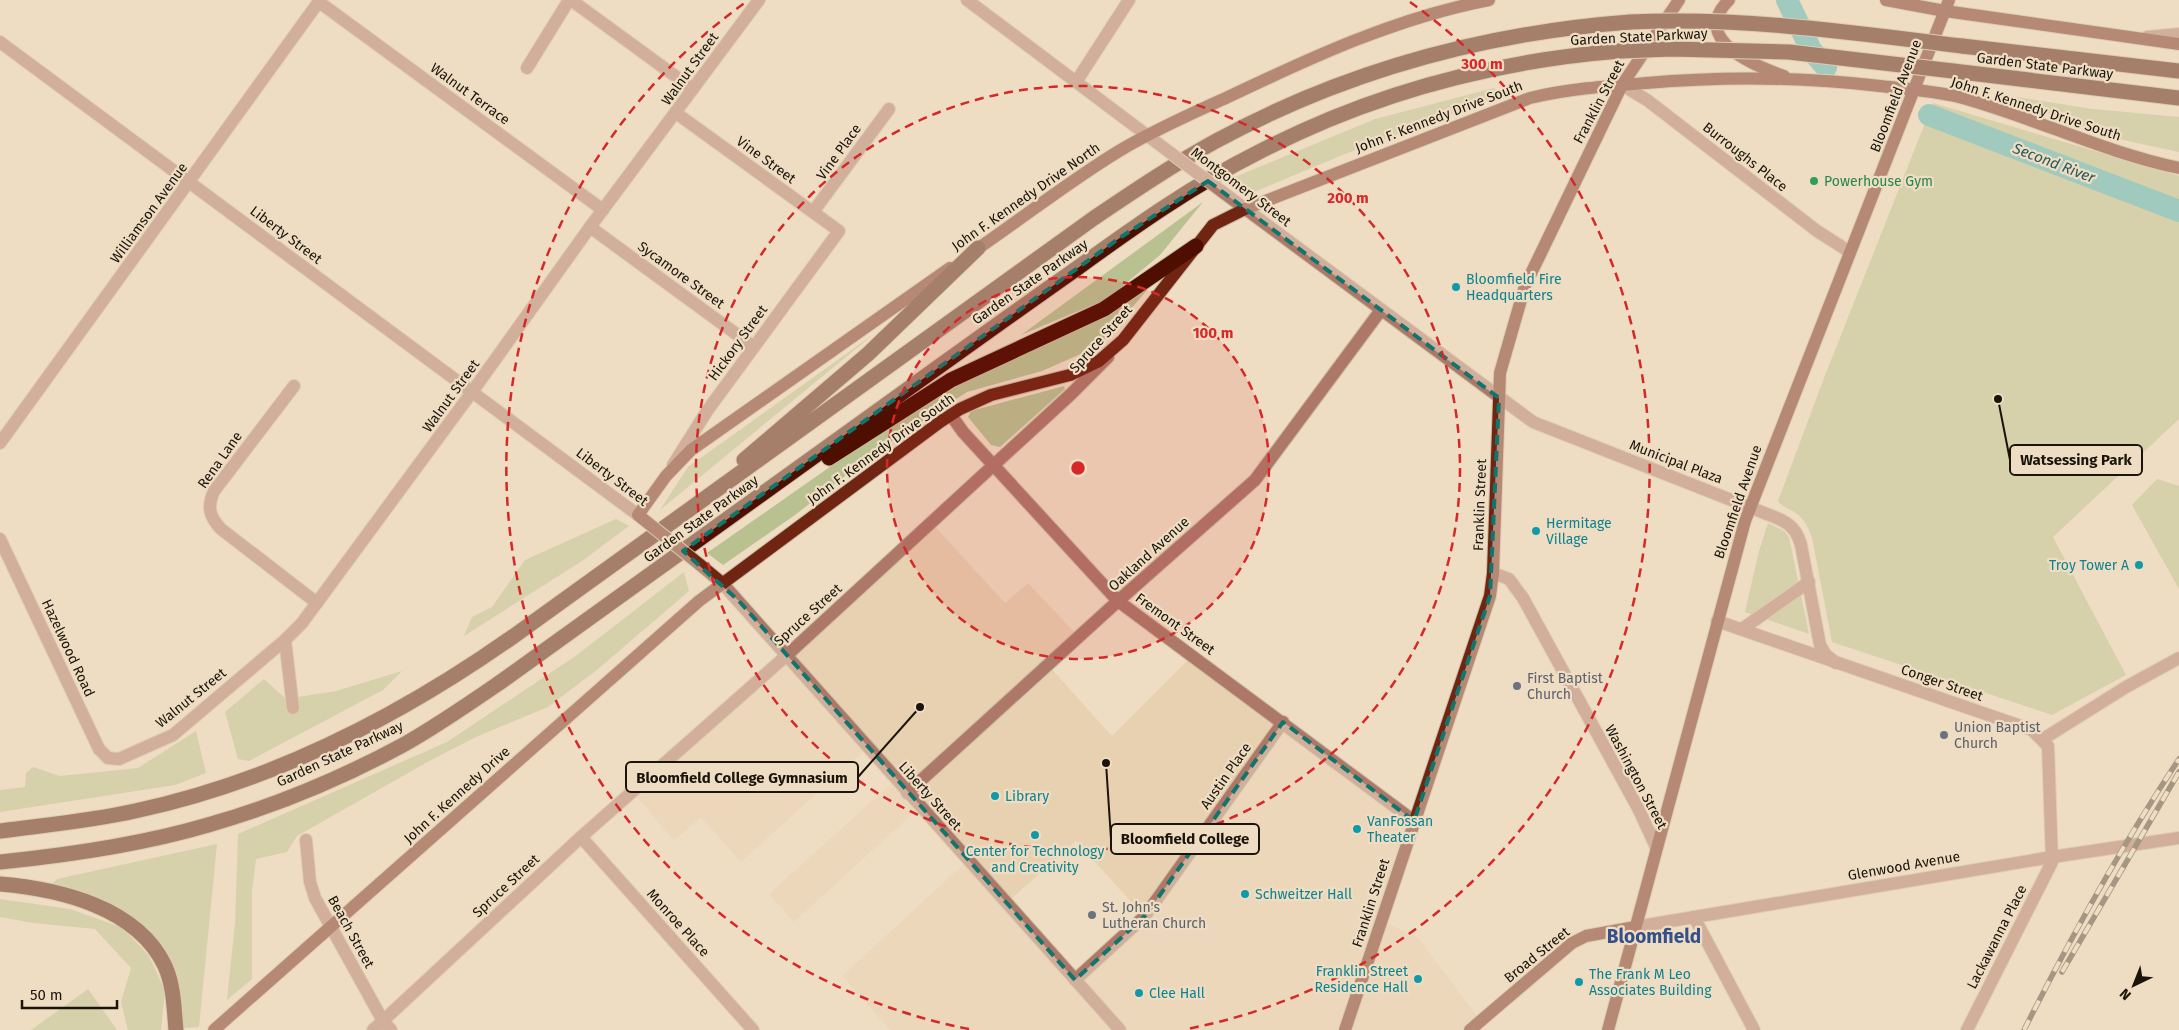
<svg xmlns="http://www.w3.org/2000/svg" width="2179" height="1030" viewBox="0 0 2179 1030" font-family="'Fira Sans',sans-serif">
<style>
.built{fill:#e8d1b1}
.green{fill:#b8c18f}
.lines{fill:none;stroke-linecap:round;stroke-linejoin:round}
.river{stroke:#41b3b6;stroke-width:22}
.minor-casing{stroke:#c9b9a2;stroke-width:14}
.major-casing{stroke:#c9b9a2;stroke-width:14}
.highway-casing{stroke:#c9b9a2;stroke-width:17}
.minor{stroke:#ae7869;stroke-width:12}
.major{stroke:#6f2512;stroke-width:12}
.highway{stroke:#4e0f00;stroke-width:15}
.rail-casing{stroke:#4c4336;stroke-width:5.5}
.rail{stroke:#efddc3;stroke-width:4;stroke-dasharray:11;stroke-linecap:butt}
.minor-bridge-casing{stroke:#c9b9a2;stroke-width:14;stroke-linecap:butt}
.major-bridge-casing{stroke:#c9b9a2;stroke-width:14;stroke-linecap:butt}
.highway-bridge-casing{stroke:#c9b9a2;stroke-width:17;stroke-linecap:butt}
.minor-bridge{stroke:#ae7869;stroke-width:12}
.major-bridge{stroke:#6f2512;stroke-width:12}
.highway-bridge{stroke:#4e0f00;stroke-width:15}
.marked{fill:none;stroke:#0f766e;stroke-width:4;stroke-dasharray:10 6;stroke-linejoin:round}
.ring{fill:none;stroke:#d62828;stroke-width:2.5;stroke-dasharray:9 6}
.leisure-dot{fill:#2e9e5b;stroke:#efddc3;stroke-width:2}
.culture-dot{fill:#0f9aa8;stroke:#efddc3;stroke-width:2}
.worship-dot{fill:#6b7280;stroke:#efddc3;stroke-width:2}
.labels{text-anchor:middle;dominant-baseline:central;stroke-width:4.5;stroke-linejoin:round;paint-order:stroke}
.street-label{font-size:14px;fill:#1a140b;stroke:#efddc3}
.leisure-label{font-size:14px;fill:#27864d;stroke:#efddc3;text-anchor:start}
.culture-label{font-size:14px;fill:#0d838f;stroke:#efddc3;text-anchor:start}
.worship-label{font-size:14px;fill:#5b616d;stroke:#efddc3;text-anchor:start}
.water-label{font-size:15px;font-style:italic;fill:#2a5a5b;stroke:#efddc3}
.district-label{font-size:19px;font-weight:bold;fill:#345089;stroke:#efddc3}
.centre{fill:#d62828;stroke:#efddc3;stroke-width:2.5}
.ring-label{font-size:15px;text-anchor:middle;font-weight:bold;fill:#d62828;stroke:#efddc3;stroke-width:4.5;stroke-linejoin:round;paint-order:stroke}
.leader{fill:none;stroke:#1a140b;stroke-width:2}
.callout-dot{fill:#1a140b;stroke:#efddc3;stroke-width:2}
.callout{fill:#efddc3;stroke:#1a140b;stroke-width:2}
.callout-label{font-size:15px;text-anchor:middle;font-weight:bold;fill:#1a140b}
</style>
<rect width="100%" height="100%" fill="#efddc3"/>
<path class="built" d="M929 520 1005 603 1028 583 1079 637 1048 665 1112 736 1190 658 1411 823 1379 919 1418 938 1480 1020 1467 1030H890L842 976 966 862 1072 981 1142 914 1076 841 1008 902 920 807 794 922 769 894 895 780 867 748 741 862 701 817 674 841 630 789Z"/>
<g class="green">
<path d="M1494 88 1502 95 1345 154 1249 194 1230 179 1375 119Z"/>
<path d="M1997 94 2093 109 2179 117V152L2114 138Z"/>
<path d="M1933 103 2179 176V419L2053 537 2126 675 2052 715 1832 642 1813 542C1810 531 1806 521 1797 514 1791 509 1783 508 1778 501L1824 378Z"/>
<path d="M1203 202 1160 255 1107 299 1021 335Z"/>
<path d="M1154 282 1099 346 1042 371 967 392 880 449 795 515 723 565 707 553 904 415 968 378 1074 332 1111 314Z"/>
<path d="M874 334 660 510 688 467Z"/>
<path d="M1064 386 1065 389 1000 447 991 445 968 417 971 411Z"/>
<path d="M2157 479 2179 486V589L2132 505Z"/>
<path d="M616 519 629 526 582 561 464 636 472 617 492 607 525 560Z"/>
<path d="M1768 523 1784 531 1789 537 1809 634 1745 612 1759 551Z"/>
<path d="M684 572 689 591 598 669 548 707 478 736 431 760 297 836 287 852 256 859 252 891V979L227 1000 235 923 238 834 447 742 577 655Z"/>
<path d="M402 671 383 690 249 761 238 759 225 712 264 679 286 699 336 691Z"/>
<path d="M196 731 206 773 175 785 0 812V790L25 787 26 773 33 767 60 776 138 768Z"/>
<path d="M217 844 199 1027 184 1028 176 986 159 942 104 901 50 886 57 879Z"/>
<path d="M0 899 70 909 123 928 149 956 165 991 161 1030H128L121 1002 131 968 95 929 33 923 0 917Z"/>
<path d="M88 989 117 1030H31Z"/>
</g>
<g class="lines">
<g class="river">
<path d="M1787 0 1811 50 1826 67"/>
<path d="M1929 115 2179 211"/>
</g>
<defs>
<g id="minor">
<path d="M571 0 693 89"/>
<path d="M967 0 1164 148"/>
<path d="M319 2 603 210"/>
<path d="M2147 37 2179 34"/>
<path d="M0 42 638 515"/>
<path d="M527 68 569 0"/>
<path d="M1076 82 1129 0"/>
<path d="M1622 85 1647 100 1817 231 1850 252"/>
<path d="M1224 193 1533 422 1777 518C1791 524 1797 531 1801 545L1820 645 1826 655 1836 663"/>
<path d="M813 212 889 109"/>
<path d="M590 227 754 347"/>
<path d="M294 386 214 491C207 507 209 516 221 529L317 603"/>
<path d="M951 415 963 432 1118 601 1414 821"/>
<path d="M0 443 320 0"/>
<path d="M673 465 707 411 839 231 676 113"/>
<path d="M0 539 99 749 108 758 119 759 173 735 285 640 302 623 472 392 590 227 759 0"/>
<path d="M1493 573 1509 579 1523 598 1639 810 1656 847"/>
<path d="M722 583 1120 1030"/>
<path d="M1717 621 2032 730 2048 746 2052 862 1967 1030"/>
<path d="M1742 629 1809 582"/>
<path d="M285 640 293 708"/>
<path d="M2043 739 2126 687 2179 658"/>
<path d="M907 793 1118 601 1255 480 1381 310"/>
<path d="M581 837 753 1030"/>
<path d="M306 840 310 882 315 898 383 1021 391 1030"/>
<path d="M1694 917 1754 1030"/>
<path d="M1635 927 2052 857 2179 838"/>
<path d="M1075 980 1145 916 1283 722"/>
<path d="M373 1030 581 837 786 656 1071 394 1108 357"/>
</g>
<g id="major">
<path d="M1729 0C1689 39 1755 66 1784 76"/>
<path d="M1886 0 1945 11 2179 44"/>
<path d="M970 254C1020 220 1068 182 1119 151 1154 130 1191 114 1228 97 1312 57 1396 18 1489 0"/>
<path d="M643 519 638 515 666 476 691 450 950 268"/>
<path d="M699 564 722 583"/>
<path d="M214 1030 699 601 940 422 960 409 991 395 1070 375 1099 361 1123 340 1213 225 1245 209 1530 98C1567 89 1607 86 1646 83 1725 76 1802 77 1880 86 1907 89 1933 91 1959 97 2033 117 2103 152 2179 168"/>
<path d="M1345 1030 1490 596 1493 573 1500 373 1525 286 1622 85 1679 0"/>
<path d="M1470 1030 1572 943 1586 936 1635 927"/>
<path d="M1608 1030 1745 521 1949 0"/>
</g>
<g id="highway">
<path d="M1962 46 2179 71"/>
<path d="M1953 71 2179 98"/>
<path d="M829 458 951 380 1104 309 1196 246"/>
<path d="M744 460 868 354 978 248"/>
<path d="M0 831C45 825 91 821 135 811 272 782 397 718 511 638L1094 218C1134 191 1174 164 1216 141 1345 71 1484 33 1630 22"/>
<path d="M0 862C70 855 140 845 208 825 275 806 342 778 403 745 437 726 470 703 502 681 637 585 771 488 905 391 962 350 1019 309 1076 269 1134 227 1193 185 1257 153 1370 94 1494 61 1620 51"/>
<path d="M0 884C59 889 137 907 165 966 174 986 174 1009 176 1030"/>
</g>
</defs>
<use href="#minor" class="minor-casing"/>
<use href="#major" class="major-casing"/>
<use href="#highway" class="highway-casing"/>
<use href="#minor" class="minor"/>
<use href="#major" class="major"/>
<use href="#highway" class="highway"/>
<defs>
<g id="rail">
<path d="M2062 972 2179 772"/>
<path d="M2024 1030C2071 937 2122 845 2179 759"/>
</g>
</defs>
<use href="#rail" class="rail-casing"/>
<use href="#rail" class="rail"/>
<defs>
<path id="minor-bridge" d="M1164 148 1224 193"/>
<path id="major-bridge" d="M643 519 699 564"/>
<g id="highway-bridge">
<path d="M1630 22C1744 17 1849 32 1962 46"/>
<path d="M1620 51 1672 49 1789 52 1953 71"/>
</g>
</defs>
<use href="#minor-bridge" class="minor-bridge-casing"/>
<use href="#major-bridge" class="major-bridge-casing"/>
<use href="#highway-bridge" class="highway-bridge-casing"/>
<use href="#minor-bridge" class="minor-bridge"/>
<use href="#major-bridge" class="major-bridge"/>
<use href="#highway-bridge" class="highway-bridge"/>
</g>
<path d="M0 0H2179V1030H0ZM1208 181 1499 398 1490 596 1414 821 1283 722 1145 916 1075 980 739 601 683 551 1121 237Z" fill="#efddc3" fill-opacity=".55" fill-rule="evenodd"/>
<path class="marked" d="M1208 181 1499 398 1490 596 1414 821 1283 722 1145 916 1075 980 739 601 683 551 1121 237Z"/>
<circle cx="1078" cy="468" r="191" fill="#d62828" fill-opacity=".12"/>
<g class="ring">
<circle cx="1078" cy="468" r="191"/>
<circle cx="1078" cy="468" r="382"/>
<path d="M969 1029A572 572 0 0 1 746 2M1410 2A572 572 0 0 1 1187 1029"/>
</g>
<circle class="leisure-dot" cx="1814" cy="181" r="5"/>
<g class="culture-dot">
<circle cx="1456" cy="287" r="5"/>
<circle cx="1536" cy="531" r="5"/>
<circle cx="2139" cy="565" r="5"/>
<circle cx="995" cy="796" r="5"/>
<circle cx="1357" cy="829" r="5"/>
<circle cx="1035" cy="835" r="5"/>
<circle cx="1245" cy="894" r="5"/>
<circle cx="1418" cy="979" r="5"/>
<circle cx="1579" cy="982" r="5"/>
<circle cx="1139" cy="993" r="5"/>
</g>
<g class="worship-dot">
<circle cx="1517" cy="686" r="5"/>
<circle cx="1944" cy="735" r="5"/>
<circle cx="1092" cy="915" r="5"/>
</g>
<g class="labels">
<g class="street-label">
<text transform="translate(1639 37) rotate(-3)">Garden State Parkway</text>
<text transform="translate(2045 66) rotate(7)">Garden State Parkway</text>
<text transform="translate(690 69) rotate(-54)">Walnut Street</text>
<text transform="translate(470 94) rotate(36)">Walnut Terrace</text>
<text transform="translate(1896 96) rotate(-69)">Bloomfield Avenue</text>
<text transform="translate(1599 102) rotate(-62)">Franklin Street</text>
<text transform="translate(2036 109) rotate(18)">John F. Kennedy Drive South</text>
<text transform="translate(1439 117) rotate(-21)">John F. Kennedy Drive South</text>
<text transform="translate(839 152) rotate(-54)">Vine Place</text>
<text transform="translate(1745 157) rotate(38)">Burroughs Place</text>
<text transform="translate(766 160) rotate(36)">Vine Street</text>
<text transform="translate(1241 187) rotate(37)">Montgomery Street</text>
<text transform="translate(1026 197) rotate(-35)">John F. Kennedy Drive North</text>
<text transform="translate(149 213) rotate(-54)">Williamson Avenue</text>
<text transform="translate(286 235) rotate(37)">Liberty Street</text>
<text transform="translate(681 275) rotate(36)">Sycamore Street</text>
<text transform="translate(1030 282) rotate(-35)">Garden State Parkway</text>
<text transform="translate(1101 339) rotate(-48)">Spruce Street</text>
<text transform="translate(738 343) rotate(-54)">Hickory Street</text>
<text transform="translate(451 396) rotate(-54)">Walnut Street</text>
<text transform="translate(881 449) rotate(-36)">John F. Kennedy Drive South</text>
<text transform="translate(220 460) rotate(-55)">Rena Lane</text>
<text transform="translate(1676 462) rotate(21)">Municipal Plaza</text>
<text transform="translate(612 477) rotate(37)">Liberty Street</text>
<text transform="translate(1738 502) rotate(-71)">Bloomfield Avenue</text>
<text transform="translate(1480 505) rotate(-88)">Franklin Street</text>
<text transform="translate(701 519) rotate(-36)">Garden State Parkway</text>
<text transform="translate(1149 554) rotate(-42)">Oakland Avenue</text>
<text transform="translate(808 615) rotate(-42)">Spruce Street</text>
<text transform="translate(1175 624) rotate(36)">Fremont Street</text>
<text transform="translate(68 648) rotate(65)">Hazelwood Road</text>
<text transform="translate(1942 683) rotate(19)">Conger Street</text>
<text transform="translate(191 698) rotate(-39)">Walnut Street</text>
<text transform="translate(340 754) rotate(-25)">Garden State Parkway</text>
<text transform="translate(1226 776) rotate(-55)">Austin Place</text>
<text transform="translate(1636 777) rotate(62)">Washington Street</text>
<text transform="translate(457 795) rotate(-42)">John F. Kennedy Drive</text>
<text transform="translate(930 796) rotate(48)">Liberty Street</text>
<text transform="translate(1904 866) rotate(-10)">Glenwood Avenue</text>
<text transform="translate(506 886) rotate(-43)">Spruce Street</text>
<text transform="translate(1371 903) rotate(-72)">Franklin Street</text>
<text transform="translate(678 923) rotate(48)">Monroe Place</text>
<text transform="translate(351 932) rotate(61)">Beach Street</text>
<text transform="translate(1997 937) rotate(-63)">Lackawanna Place</text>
<text transform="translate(1537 955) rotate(-39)">Broad Street</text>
</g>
<g class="leisure-label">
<text x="1824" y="181">Powerhouse Gym</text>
</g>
<g class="culture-label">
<text x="1466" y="279">Bloomfield Fire<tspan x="1466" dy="16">Headquarters</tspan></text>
<text x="1546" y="523">Hermitage<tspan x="1546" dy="16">Village</tspan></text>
<text x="2129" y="565" text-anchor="end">Troy Tower A</text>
<text x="1005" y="796">Library</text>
<text x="1367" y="821">VanFossan<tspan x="1367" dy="16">Theater</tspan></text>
<text x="1035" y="851" text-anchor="middle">Center for Technology<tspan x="1035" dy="16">and Creativity</tspan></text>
<text x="1255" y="894">Schweitzer Hall</text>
<text x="1408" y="971" text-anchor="end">Franklin Street<tspan x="1408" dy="16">Residence Hall</tspan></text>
<text x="1589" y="974">The Frank M Leo<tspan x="1589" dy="16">Associates Building</tspan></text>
<text x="1149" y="993">Clee Hall</text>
</g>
<g class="worship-label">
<text x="1527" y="678">First Baptist<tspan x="1527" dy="16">Church</tspan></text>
<text x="1954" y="727">Union Baptist<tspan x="1954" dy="16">Church</tspan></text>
<text x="1102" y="907">St. John's<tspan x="1102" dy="16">Lutheran Church</tspan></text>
</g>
<g class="water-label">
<text transform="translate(2054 163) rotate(21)">Second River</text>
</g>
<g class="district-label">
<text x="1654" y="936">Bloomfield</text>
</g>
</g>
<circle cx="1078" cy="468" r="8" class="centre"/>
<g class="ring-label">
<text x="1482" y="69">300 m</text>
<text x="1348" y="203">200 m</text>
<text x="1213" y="338">100 m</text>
</g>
<path class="leader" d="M1998 399L2010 460M920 707L858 777M1106 763L1111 839"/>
<g class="callout-dot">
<circle cx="1998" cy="399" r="5"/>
<circle cx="920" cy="707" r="5"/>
<circle cx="1106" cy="763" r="5"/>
</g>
<g class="callout">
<rect x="2010" y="445" width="132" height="30" rx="5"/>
<rect x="626" y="762" width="232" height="30" rx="5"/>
<rect x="1111" y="824" width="148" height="30" rx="5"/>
</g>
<g class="callout-label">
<text x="2076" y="465">Watsessing Park</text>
<text x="742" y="783">Bloomfield College Gymnasium</text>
<text x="1185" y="844">Bloomfield College</text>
</g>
<g transform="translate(2134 985) rotate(223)" stroke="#efddc3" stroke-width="4" paint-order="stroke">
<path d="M0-4L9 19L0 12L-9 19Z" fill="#1a140b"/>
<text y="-8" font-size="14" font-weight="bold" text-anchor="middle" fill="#1a140b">N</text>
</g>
<path d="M22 1000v8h95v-8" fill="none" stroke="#1a140b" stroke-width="2.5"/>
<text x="30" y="1000" font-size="15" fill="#1a140b" stroke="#efddc3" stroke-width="4" paint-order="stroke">50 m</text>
</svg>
